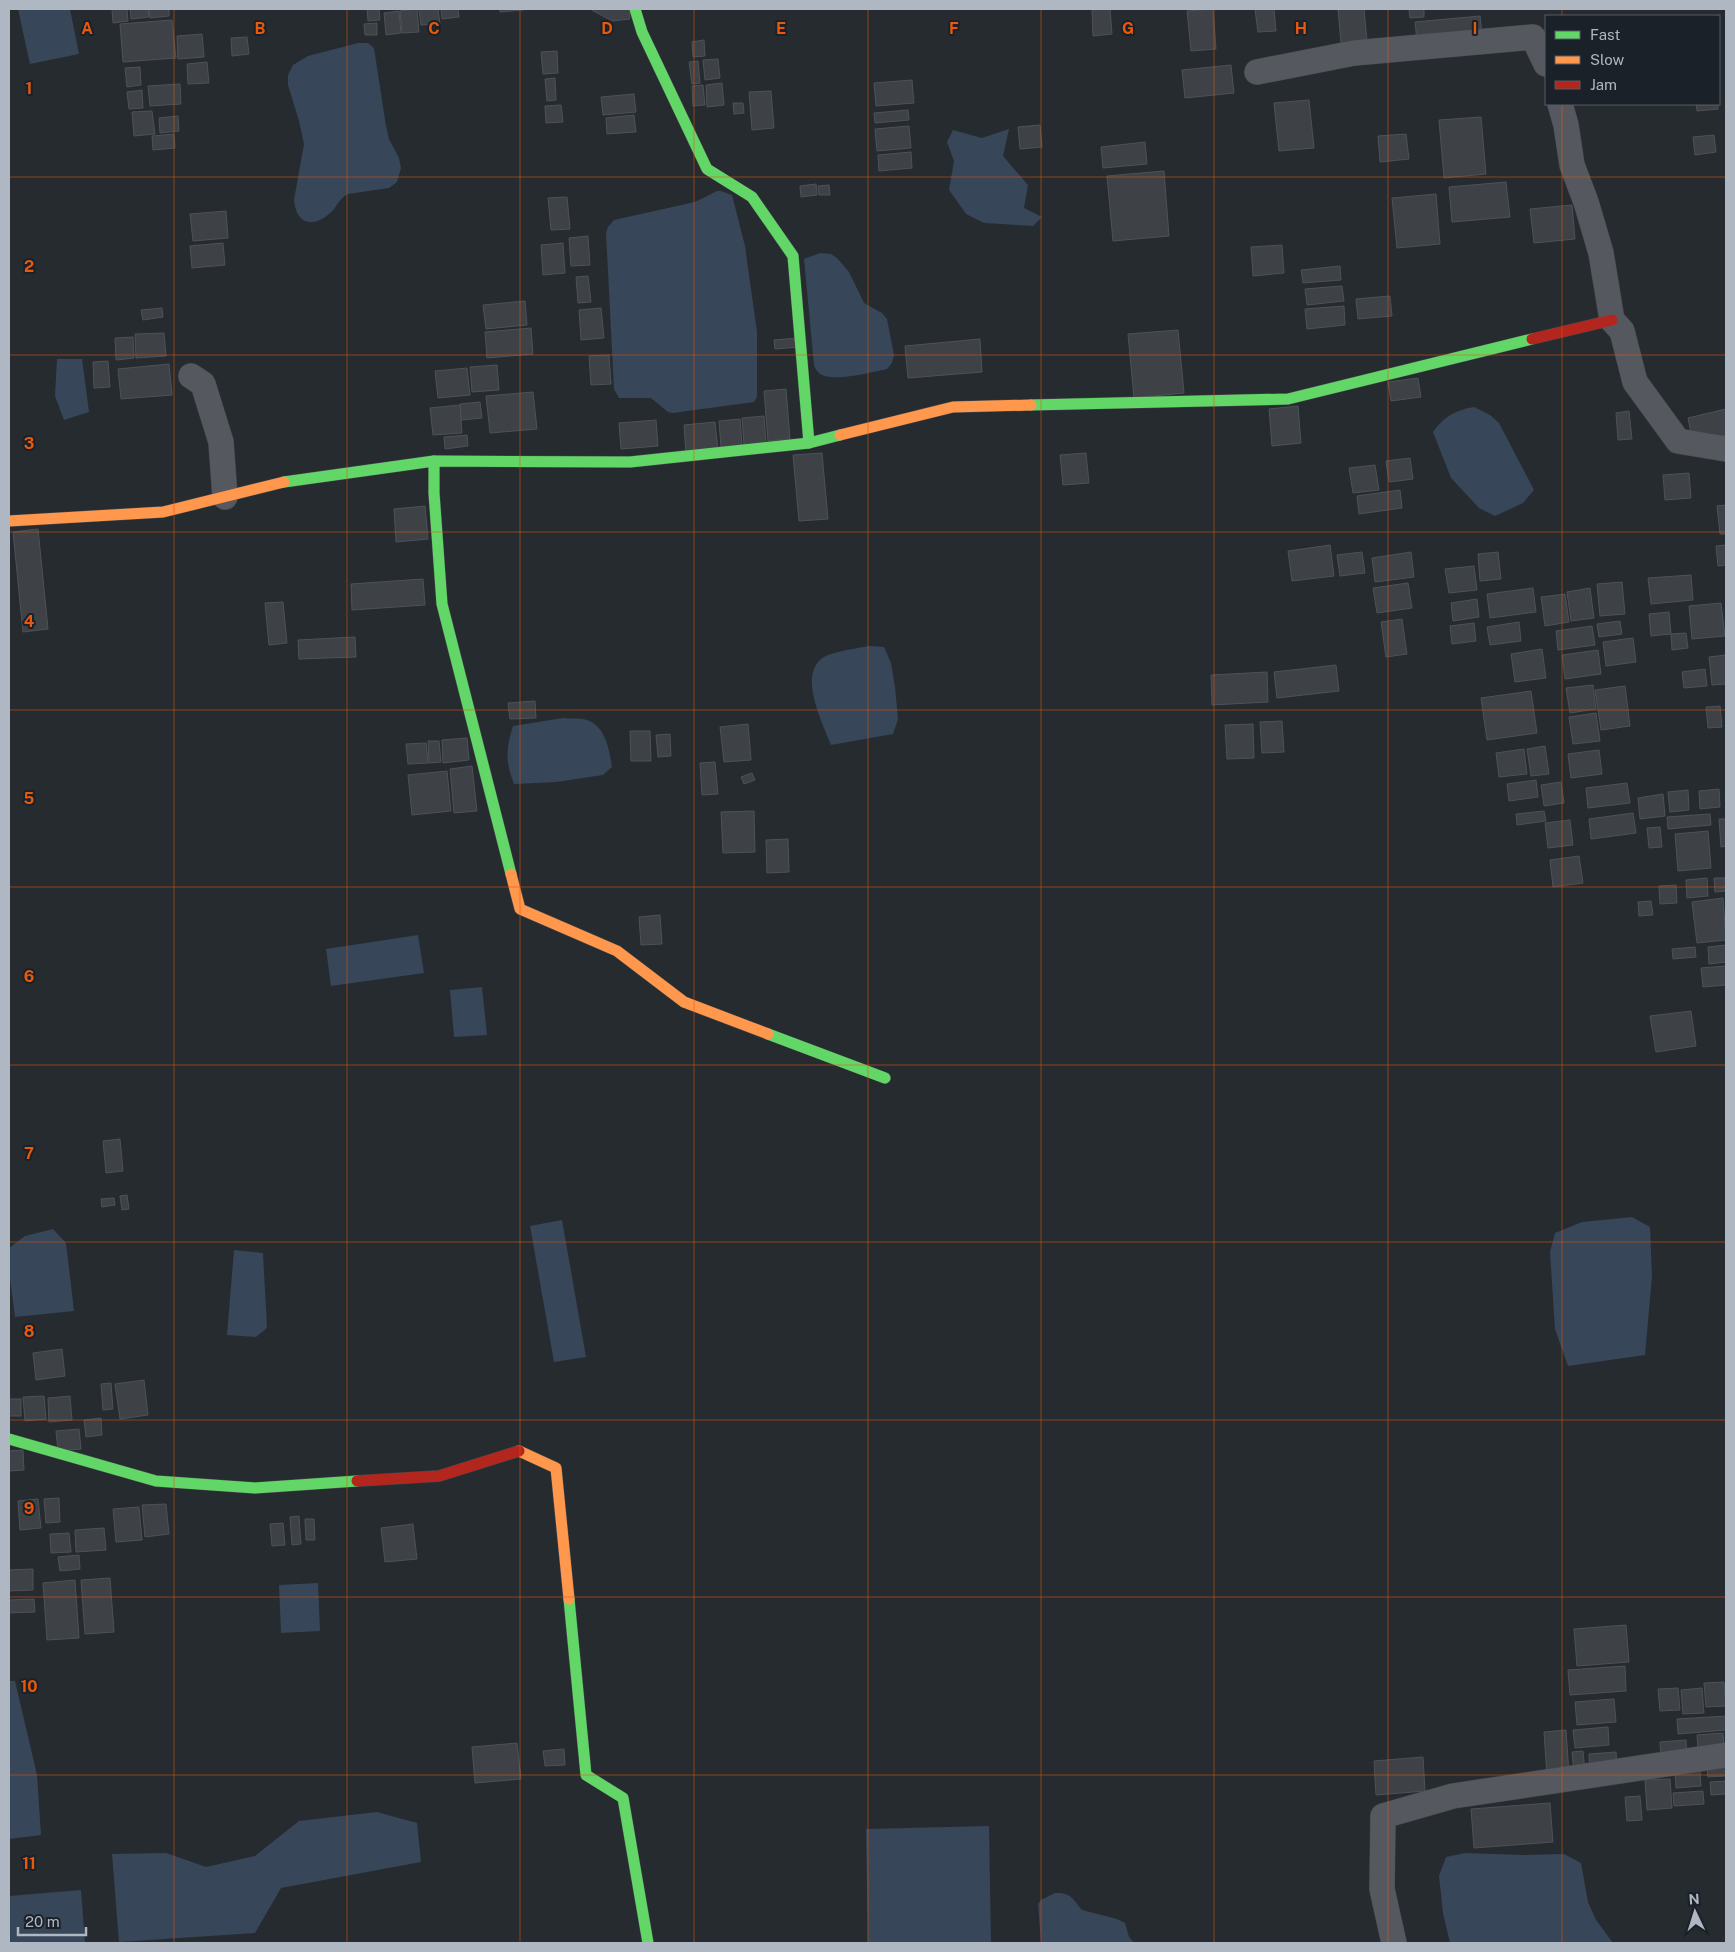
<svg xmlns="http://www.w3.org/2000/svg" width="1735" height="1952" viewBox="0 0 1735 1952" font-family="'Public Sans',sans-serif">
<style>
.water{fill:#374658}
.building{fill:#3e4247;stroke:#4d5258}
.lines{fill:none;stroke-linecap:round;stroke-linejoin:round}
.street-casing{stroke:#44474b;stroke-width:26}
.fast-casing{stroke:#44474b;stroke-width:12}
.slow-casing{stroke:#44474b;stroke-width:12}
.jam-casing{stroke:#44474b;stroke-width:12}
.street{stroke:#55595f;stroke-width:25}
.fast{stroke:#63d668;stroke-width:11}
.slow{stroke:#ff974d;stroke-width:11}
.jam{stroke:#b3261e;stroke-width:11}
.grid{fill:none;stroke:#e8590c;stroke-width:1;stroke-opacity:0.55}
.grid-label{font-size:16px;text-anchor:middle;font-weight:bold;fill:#e8590c;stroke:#1a2129;stroke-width:4;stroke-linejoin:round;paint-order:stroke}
</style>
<rect width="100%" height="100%" fill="#262b30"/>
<g class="water">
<path d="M18 9H70L79 54 30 64Z"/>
<path d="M358 43H368L374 48 386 126 389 139 399 158 401 168 397 182 389 188 348 194C339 198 337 208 329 214 311 229 296 223 294 200L304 144 299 121 288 85V75L293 65 308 56Z"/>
<path d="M1009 129 1003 156 1028 185 1024 208 1042 217 1033 226 984 223 966 214 949 190 954 161 947 142 953 130 982 138Z"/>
<path d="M717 191H721L732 195 745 246 757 332V397L754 402 673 413 668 412 651 398H619L614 389 606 233 608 227 614 220 695 202Z"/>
<path d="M820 253 831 254 837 258 849 272 864 303 882 313 887 319 894 355 892 363 887 369C872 372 828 384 818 372 816 370 815 368 814 365L804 259Z"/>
<path d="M57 359H82L89 412 64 420 55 396Z"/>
<path d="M1474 407 1490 415 1499 423 1534 490 1523 503 1495 516 1479 508 1451 478 1433 432C1443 417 1456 410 1474 407Z"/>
<path d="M869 646 884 647 891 663 895 687 898 719 893 734 831 745C823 723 799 678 821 659 829 652 859 648 869 646Z"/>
<path d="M563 718C569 719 577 718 583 719 605 723 609 748 612 767L603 775 556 782 514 784C505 761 506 749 513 726Z"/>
<path d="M418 935 424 973 331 986 326 949Z"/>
<path d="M482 987 487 1035 454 1037 450 990Z"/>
<path d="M1632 1217 1650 1227 1652 1276 1645 1355 1568 1366 1555 1329 1550 1252 1555 1233 1582 1222Z"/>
<path d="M562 1220 586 1357 554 1362 530 1226Z"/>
<path d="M53 1229 66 1243 74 1311 15 1317 9 1271V1248L25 1236Z"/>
<path d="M234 1250 263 1253 267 1328 256 1337 227 1335Z"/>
<path d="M318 1583 320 1631 281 1633 279 1585Z"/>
<path d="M9 1681H15L37 1775 41 1835 9 1839Z"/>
<path d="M377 1812 417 1823 421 1862 281 1888 255 1933 119 1942 112 1854 166 1853 206 1867 255 1856 299 1821Z"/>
<path d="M989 1826 991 1943H868L866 1829Z"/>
<path d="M1465 1853 1523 1855 1564 1854 1581 1863 1588 1902 1596 1920 1613 1943H1450L1443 1913 1439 1876 1446 1857Z"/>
<path d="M81 1890 85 1943H9V1896Z"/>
<path d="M1055 1893C1071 1892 1073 1899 1082 1910L1117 1919 1125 1923 1129 1937 1134 1943H1041L1038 1904 1041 1900Z"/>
</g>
<g class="building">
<path d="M112 9H127L128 21 113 23Z"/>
<path d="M130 9H148L149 17 131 19Z"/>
<path d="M149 9H169V16L150 18Z"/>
<path d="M367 9H379L380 20 368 21Z"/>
<path d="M417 9 419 32 402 33 400 11Z"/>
<path d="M419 9H438L440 24 421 25Z"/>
<path d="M441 9H458L459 17 442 19Z"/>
<path d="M500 9H534L500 12Z"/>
<path d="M590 9H629L630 19 612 21Z"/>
<path d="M1110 9 1112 34 1093 36 1092 10Z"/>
<path d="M1213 9 1216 49 1191 51 1187 11Z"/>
<path d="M1255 9H1274L1276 31 1258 32Z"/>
<path d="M1338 9H1364L1367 41 1341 43Z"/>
<path d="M1409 9H1424V17L1410 18Z"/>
<path d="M399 11 401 33 386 35 384 13Z"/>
<path d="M1480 16 1482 34 1417 40 1415 22Z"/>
<path d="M172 20 176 58 123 62 120 24Z"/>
<path d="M377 23V35H365L364 24Z"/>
<path d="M202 34 204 57 178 59 177 36Z"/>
<path d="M247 37 249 54 232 56 231 38Z"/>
<path d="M704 40 705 56 693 57 692 42Z"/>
<path d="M557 51 558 73 543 74 541 52Z"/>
<path d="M718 59 720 78 705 80 703 60Z"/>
<path d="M698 61 700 83 692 84 689 62Z"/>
<path d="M207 62 209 83 188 84 187 64Z"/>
<path d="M1231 65 1234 93 1185 98 1182 70Z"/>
<path d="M140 67 141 85 127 87 125 68Z"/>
<path d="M555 78 556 100 547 101 545 79Z"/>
<path d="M912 80 914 103 876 106 874 83Z"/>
<path d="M722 83 724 105 707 107 706 85Z"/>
<path d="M180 84 181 104 150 106 148 86Z"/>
<path d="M703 85 705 105 693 106 692 86Z"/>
<path d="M142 90 143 108 129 109 127 92Z"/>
<path d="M771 91 774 128 752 130 749 92Z"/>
<path d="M634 94 636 112 603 115 601 97Z"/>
<path d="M1309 100 1314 148 1279 151 1274 103Z"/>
<path d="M733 103H743L744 113 734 114Z"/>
<path d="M1696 104H1718V109L1697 111Z"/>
<path d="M561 105 563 122 546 123 545 106Z"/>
<path d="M908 110 909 120 875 123 874 113Z"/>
<path d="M152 111 155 134 134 136 132 112Z"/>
<path d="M634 115 636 132 607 134 606 118Z"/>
<path d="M178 116 179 131 160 133 159 118Z"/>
<path d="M1481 117 1486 174 1444 178 1439 120Z"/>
<path d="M1040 125 1042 147 1020 149 1018 127Z"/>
<path d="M909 126 911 148 877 151 875 129Z"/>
<path d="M174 134 175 148 153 150 152 136Z"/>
<path d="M1406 134 1409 159 1380 162 1378 136Z"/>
<path d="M1714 135 1716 152 1695 155 1693 137Z"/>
<path d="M1145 142 1147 164 1103 168 1101 147Z"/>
<path d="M911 152 912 168 879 171 878 155Z"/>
<path d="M1164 171 1169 236 1113 241 1107 176Z"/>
<path d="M1506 182 1510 217 1452 222 1449 187Z"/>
<path d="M816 184 817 195 801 197 800 186Z"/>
<path d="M829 185 830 195H819L818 186Z"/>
<path d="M1436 194 1440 244 1397 248 1392 198Z"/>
<path d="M567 197 570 229 551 230 548 198Z"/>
<path d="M1572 205 1575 239 1534 243 1530 209Z"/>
<path d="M226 211 228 238 193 241 190 214Z"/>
<path d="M588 236 590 265 571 266 569 238Z"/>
<path d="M223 243 225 265 192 268 190 246Z"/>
<path d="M563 243 565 273 543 275 541 245Z"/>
<path d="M1282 245 1284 273 1253 276 1251 247Z"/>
<path d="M1340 266 1341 280 1303 283 1301 270Z"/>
<path d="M588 276 591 302 578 303 576 277Z"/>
<path d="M1342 286 1344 301 1307 305 1305 289Z"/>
<path d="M1390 296 1392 316 1358 319 1356 299Z"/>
<path d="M525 301 527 325 486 329 483 305Z"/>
<path d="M1344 306 1345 325 1307 329 1305 309Z"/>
<path d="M162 308 163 317 143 320 141 310Z"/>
<path d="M601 308 604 338 581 340 579 310Z"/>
<path d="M531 328 533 354 487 358 485 332Z"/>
<path d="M1178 330 1184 393 1134 398 1128 334Z"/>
<path d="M164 333 166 356 136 358 135 334Z"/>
<path d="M133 337 134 358 116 360 115 338Z"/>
<path d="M798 338 799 347 775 349 774 340Z"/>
<path d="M980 339 982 372 908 378 905 346Z"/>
<path d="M609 355 611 384 591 385 589 356Z"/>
<path d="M108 361 110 387 94 388 93 362Z"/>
<path d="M169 364 172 395 121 399 118 369Z"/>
<path d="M497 365 499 390 472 392 470 367Z"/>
<path d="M467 368 470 395 438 398 435 371Z"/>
<path d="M1418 378 1421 397 1391 401 1388 382Z"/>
<path d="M786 389 790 439 768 441 764 391Z"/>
<path d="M533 392 537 429 490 433 486 396Z"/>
<path d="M480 402 482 418 461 420 460 404Z"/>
<path d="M460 405 462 433 433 435 430 408Z"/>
<path d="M1298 406 1301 443 1272 446 1269 409Z"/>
<path d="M1726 409V435L1693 443 1688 418Z"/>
<path d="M1629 411 1632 439 1618 440 1616 413Z"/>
<path d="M764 416 766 443 744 445 742 418Z"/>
<path d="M740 419 742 445 721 447 719 421Z"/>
<path d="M656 420 658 446 621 449 619 423Z"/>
<path d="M715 422 718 450 686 453 684 425Z"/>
<path d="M467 435 468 446 445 449 444 437Z"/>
<path d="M822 453 828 519 799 521 793 455Z"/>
<path d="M1086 453 1089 483 1063 485 1060 455Z"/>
<path d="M1410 458 1413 479 1389 482 1386 461Z"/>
<path d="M1375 465 1379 490 1353 493 1349 468Z"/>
<path d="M1689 473 1691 498 1665 500 1663 475Z"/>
<path d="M1400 490 1402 508 1359 514 1357 496Z"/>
<path d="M1726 505V534H1720L1717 506Z"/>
<path d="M425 506 428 539 396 542 394 509Z"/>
<path d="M38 529 48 629 23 632 13 532Z"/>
<path d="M1330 545 1334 576 1292 581 1288 551Z"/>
<path d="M1726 545V565L1718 566 1716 546Z"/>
<path d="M1362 552 1365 573 1340 576 1337 555Z"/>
<path d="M1411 552 1414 577 1375 582 1372 558Z"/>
<path d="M1498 552 1501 579 1480 581 1478 554Z"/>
<path d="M1474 566 1477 590 1449 593 1445 569Z"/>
<path d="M1691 575 1693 600 1651 604 1648 578Z"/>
<path d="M423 579 425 605 352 610 351 584Z"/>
<path d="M1622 582 1625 614 1600 616 1597 584Z"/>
<path d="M1408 583 1412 608 1377 613 1373 588Z"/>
<path d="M1533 588 1536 612 1490 618 1487 594Z"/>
<path d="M1590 588 1594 618 1571 621 1567 592Z"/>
<path d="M1565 594 1569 622 1545 626 1541 597Z"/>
<path d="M1477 599 1479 617 1453 621 1451 603Z"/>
<path d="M283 602 287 643 269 645 265 603Z"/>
<path d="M1721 603 1725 636 1692 639 1689 606Z"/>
<path d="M1669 612 1671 634 1651 636 1649 614Z"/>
<path d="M1402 619 1407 654 1386 657 1381 622Z"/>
<path d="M1620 621 1622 634 1599 637 1597 624Z"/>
<path d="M1519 622 1521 641 1490 645 1487 627Z"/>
<path d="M1474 623 1476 641 1452 644 1450 626Z"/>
<path d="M1592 626 1595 645 1558 650 1556 631Z"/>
<path d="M1686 633 1688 648 1672 650 1671 634Z"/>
<path d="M355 637 356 657 299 659 298 640Z"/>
<path d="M1633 638 1636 662 1606 666 1603 642Z"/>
<path d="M1542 649 1546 678 1515 682 1511 654Z"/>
<path d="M1598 650 1601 674 1565 679 1562 655Z"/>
<path d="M1726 655V684L1712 685 1709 657Z"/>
<path d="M1336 665 1339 691 1277 698 1274 672Z"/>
<path d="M1705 669 1707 686 1684 688 1682 672Z"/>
<path d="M1267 672 1268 702 1212 705 1211 675Z"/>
<path d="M1593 685 1596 709 1570 713 1566 688Z"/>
<path d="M1625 686 1630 726 1601 730 1595 690Z"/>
<path d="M1531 691 1537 733 1487 740 1481 698Z"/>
<path d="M535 701 536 718 510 719 508 703Z"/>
<path d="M1720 706 1722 727 1708 728 1706 707Z"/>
<path d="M1596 713 1600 741 1573 744 1569 717Z"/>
<path d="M1282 721 1284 752 1262 753 1260 722Z"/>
<path d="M748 724 751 760 724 762 720 727Z"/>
<path d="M1253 724 1254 758 1227 759 1225 725Z"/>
<path d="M630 731H650L651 761H631Z"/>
<path d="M670 734 671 756 658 757 656 735Z"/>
<path d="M467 738 469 760 443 763 442 740Z"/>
<path d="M428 741H439L441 762 429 763Z"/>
<path d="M426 743 428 763 408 764 406 744Z"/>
<path d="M1545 746 1549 774 1531 776 1527 749Z"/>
<path d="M1524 749 1527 774 1499 777 1496 753Z"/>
<path d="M1599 750 1602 774 1571 778 1568 754Z"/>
<path d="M715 762 718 794 702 795 700 763Z"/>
<path d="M472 766 477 811 454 813 450 769Z"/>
<path d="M447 771 451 811 412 815 408 775Z"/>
<path d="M752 773 755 780 744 784 741 777Z"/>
<path d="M1536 780 1538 797 1509 801 1507 784Z"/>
<path d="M1561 782 1564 803 1544 806 1541 785Z"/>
<path d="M1627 783 1630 803 1588 808 1586 788Z"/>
<path d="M1719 789 1720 807 1700 809 1699 791Z"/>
<path d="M1688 790 1689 810 1670 812 1668 792Z"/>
<path d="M1663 794 1665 816 1640 819 1638 798Z"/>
<path d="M754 811 755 852 723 853 721 812Z"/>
<path d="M1544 811 1546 821 1517 825 1516 814Z"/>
<path d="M1633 813 1636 833 1591 839 1589 819Z"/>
<path d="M1710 814 1711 825 1668 829 1667 817Z"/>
<path d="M1719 819H1726V846L1721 847Z"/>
<path d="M1570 820 1573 845 1548 848 1545 823Z"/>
<path d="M1660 827 1662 847 1649 848 1647 828Z"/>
<path d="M1708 831 1711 868 1678 871 1675 834Z"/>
<path d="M788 839 789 872 767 873 766 840Z"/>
<path d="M1579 856 1583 883 1553 887 1550 860Z"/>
<path d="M1707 878 1708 896 1687 898 1686 880Z"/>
<path d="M1714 878H1725L1726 891 1715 892Z"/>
<path d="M1676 885 1677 903 1660 904 1659 886Z"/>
<path d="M1723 898 1726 940 1697 943 1692 902Z"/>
<path d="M1651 901 1653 915 1639 916 1638 902Z"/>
<path d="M660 915 662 944 641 945 639 917Z"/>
<path d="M1726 945V962L1709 964 1708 947Z"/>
<path d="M1695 947 1696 957 1673 959 1672 949Z"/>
<path d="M1726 966V985L1703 987 1701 968Z"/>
<path d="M1691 1011 1696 1046 1656 1052 1650 1016Z"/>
<path d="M120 1139 123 1171 106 1173 103 1141Z"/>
<path d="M127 1195 129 1209 122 1210 120 1196Z"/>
<path d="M114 1198 115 1205 102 1207 101 1199Z"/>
<path d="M62 1349 65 1376 36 1380 33 1353Z"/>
<path d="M144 1380 148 1415 120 1419 115 1384Z"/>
<path d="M111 1383 113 1409 103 1410 101 1384Z"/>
<path d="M44 1396 46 1419 25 1421 23 1397Z"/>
<path d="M70 1396 72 1420 49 1422 48 1398Z"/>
<rect x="9" y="1399" width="12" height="17"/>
<path d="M101 1418 102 1435 86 1437 84 1420Z"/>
<path d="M79 1429 81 1449 58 1451 56 1431Z"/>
<path d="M23 1450 24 1470 9 1471V1451Z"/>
<path d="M59 1498 60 1522 46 1523 44 1499Z"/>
<path d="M38 1499 41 1528 20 1530 18 1501Z"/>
<path d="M166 1504 169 1534 145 1537 142 1505Z"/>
<path d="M139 1507 142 1540 116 1542 113 1509Z"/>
<path d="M299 1516 301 1544 292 1545 290 1517Z"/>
<path d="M305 1519H314L315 1540H306Z"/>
<path d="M283 1523 285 1545 272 1546 270 1524Z"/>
<path d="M413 1524 417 1559 385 1562 381 1528Z"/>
<path d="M104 1528 106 1550 76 1552 75 1530Z"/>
<path d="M69 1533 71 1552 51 1553 50 1534Z"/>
<path d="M79 1555 80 1569 60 1571 58 1557Z"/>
<path d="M33 1569V1590L9 1591V1570Z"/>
<path d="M110 1578 114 1632 85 1634 81 1580Z"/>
<path d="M75 1580 79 1638 47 1640 43 1583Z"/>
<path d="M34 1599 35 1612 9 1613V1600Z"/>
<path d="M1626 1625 1629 1662 1577 1666 1574 1629Z"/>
<path d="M1625 1666 1626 1691 1570 1695 1568 1670Z"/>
<path d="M1724 1682 1726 1706 1706 1707 1704 1683Z"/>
<path d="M1678 1688 1680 1710 1660 1711 1658 1689Z"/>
<path d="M1702 1688 1704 1713 1683 1714 1681 1690Z"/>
<path d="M1614 1699 1616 1722 1577 1725 1575 1702Z"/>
<path d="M1726 1716V1730L1678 1734 1677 1719Z"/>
<path d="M1608 1727 1609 1745 1575 1748 1573 1730Z"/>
<path d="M1566 1730 1569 1774 1547 1776 1544 1732Z"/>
<path d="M1723 1733 1724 1750 1698 1751 1697 1735Z"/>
<path d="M1686 1740 1687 1758 1661 1760 1660 1742Z"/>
<path d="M517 1743 521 1779 475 1783 472 1747Z"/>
<path d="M564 1749 565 1765 545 1766 543 1751Z"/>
<path d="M1583 1751 1585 1773H1574L1572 1752Z"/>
<path d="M1616 1752 1617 1770 1590 1772 1589 1754Z"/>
<path d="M1423 1757 1425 1791 1376 1795 1374 1761Z"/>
<path d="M1726 1766V1776L1708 1777 1707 1767Z"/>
<path d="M1700 1771 1701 1786 1676 1788 1675 1773Z"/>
<path d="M1670 1779 1672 1808 1647 1810 1645 1780Z"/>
<path d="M1726 1781V1794L1711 1795 1710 1782Z"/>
<path d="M1703 1791 1704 1804 1674 1806 1673 1793Z"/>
<path d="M1640 1796 1642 1820 1627 1821 1625 1797Z"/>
<path d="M1550 1803 1553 1842 1474 1848 1471 1809Z"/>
</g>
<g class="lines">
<defs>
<g id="street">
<path d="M1257 72 1354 53 1533 37 1546 64"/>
<path d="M1560 104 1566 125 1572 165 1586 202 1601 253 1612 320 1622 331 1635 382 1678 441 1726 449"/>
<path d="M191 376 203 384 221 442 225 497"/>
<path d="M1394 1943 1382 1889 1383 1816 1453 1796 1726 1755"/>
</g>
<g id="fast">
<path d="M635 9 642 32 707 169 752 197 793 256 809 443"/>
<path d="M1031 405 1288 399 1532 339"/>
<path d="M434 461V493L442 604 511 874"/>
<path d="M284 482 434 461 630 462 809 443 840 435"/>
<path d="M768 1034 885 1078"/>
<path d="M9 1439 156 1481 255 1488 357 1481"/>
<path d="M569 1599 586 1775 623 1798 648 1943"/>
</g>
<g id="slow">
<path d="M840 435 953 407 1031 405"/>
<path d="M9 521 163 512 284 482"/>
<path d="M511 874 520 909 617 951 684 1002 768 1034"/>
<path d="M519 1451 556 1468 569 1599"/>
</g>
<g id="jam">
<path d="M1532 339 1612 320"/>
<path d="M357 1481 439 1476 519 1451"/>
</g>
</defs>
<use href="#street" class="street-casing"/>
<use href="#fast" class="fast-casing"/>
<use href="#slow" class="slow-casing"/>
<use href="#jam" class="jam-casing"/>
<use href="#street" class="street"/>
<use href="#fast" class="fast"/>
<use href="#slow" class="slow"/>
<use href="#jam" class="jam"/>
</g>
<path class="grid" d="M174 9V1943M347 9V1943M520 9V1943M694 9V1943M868 9V1943M1041 9V1943M1214 9V1943M1388 9V1943M1562 9V16M1562 104V1943M9 177H1726M9 355H1726M9 532H1726M9 710H1726M9 887H1726M9 1065H1726M9 1242H1726M9 1420H1726M9 1597H1726M9 1775H1726"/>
<g class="grid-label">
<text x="87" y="34">A</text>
<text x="260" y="34">B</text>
<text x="434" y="34">C</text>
<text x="607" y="34">D</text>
<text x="781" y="34">E</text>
<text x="954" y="34">F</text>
<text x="1128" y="34">G</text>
<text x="1301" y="34">H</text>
<text x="1475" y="34">I</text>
<text x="29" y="94">1</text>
<text x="29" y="272">2</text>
<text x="29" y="449">3</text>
<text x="29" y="627">4</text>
<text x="29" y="804">5</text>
<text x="29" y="982">6</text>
<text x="29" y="1159">7</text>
<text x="29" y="1337">8</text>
<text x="29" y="1514">9</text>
<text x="29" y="1692">10</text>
<text x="29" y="1869">11</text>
</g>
<rect width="1735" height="1952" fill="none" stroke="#afb7c2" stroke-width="20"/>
<rect x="1545" y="15" width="175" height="90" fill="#1a2129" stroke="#565d66"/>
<rect x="1555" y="31" width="25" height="8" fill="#63d668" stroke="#565d66"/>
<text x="1590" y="40" font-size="15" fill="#afb7c2">Fast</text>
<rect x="1555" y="56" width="25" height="8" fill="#ff974d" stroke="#565d66"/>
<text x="1590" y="65" font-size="15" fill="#afb7c2">Slow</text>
<rect x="1555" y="81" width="25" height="8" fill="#b3261e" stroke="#565d66"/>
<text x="1590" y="90" font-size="15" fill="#afb7c2">Jam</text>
<g transform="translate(1695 1912) rotate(356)" stroke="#1a2129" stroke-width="4" paint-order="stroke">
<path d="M0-4L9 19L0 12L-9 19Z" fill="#afb7c2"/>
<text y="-8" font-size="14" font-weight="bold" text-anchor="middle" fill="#afb7c2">N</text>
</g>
<path d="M18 1927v8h68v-8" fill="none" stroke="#afb7c2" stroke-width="2.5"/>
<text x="25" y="1927" font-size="15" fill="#afb7c2" stroke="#1a2129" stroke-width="4" paint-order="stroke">20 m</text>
</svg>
